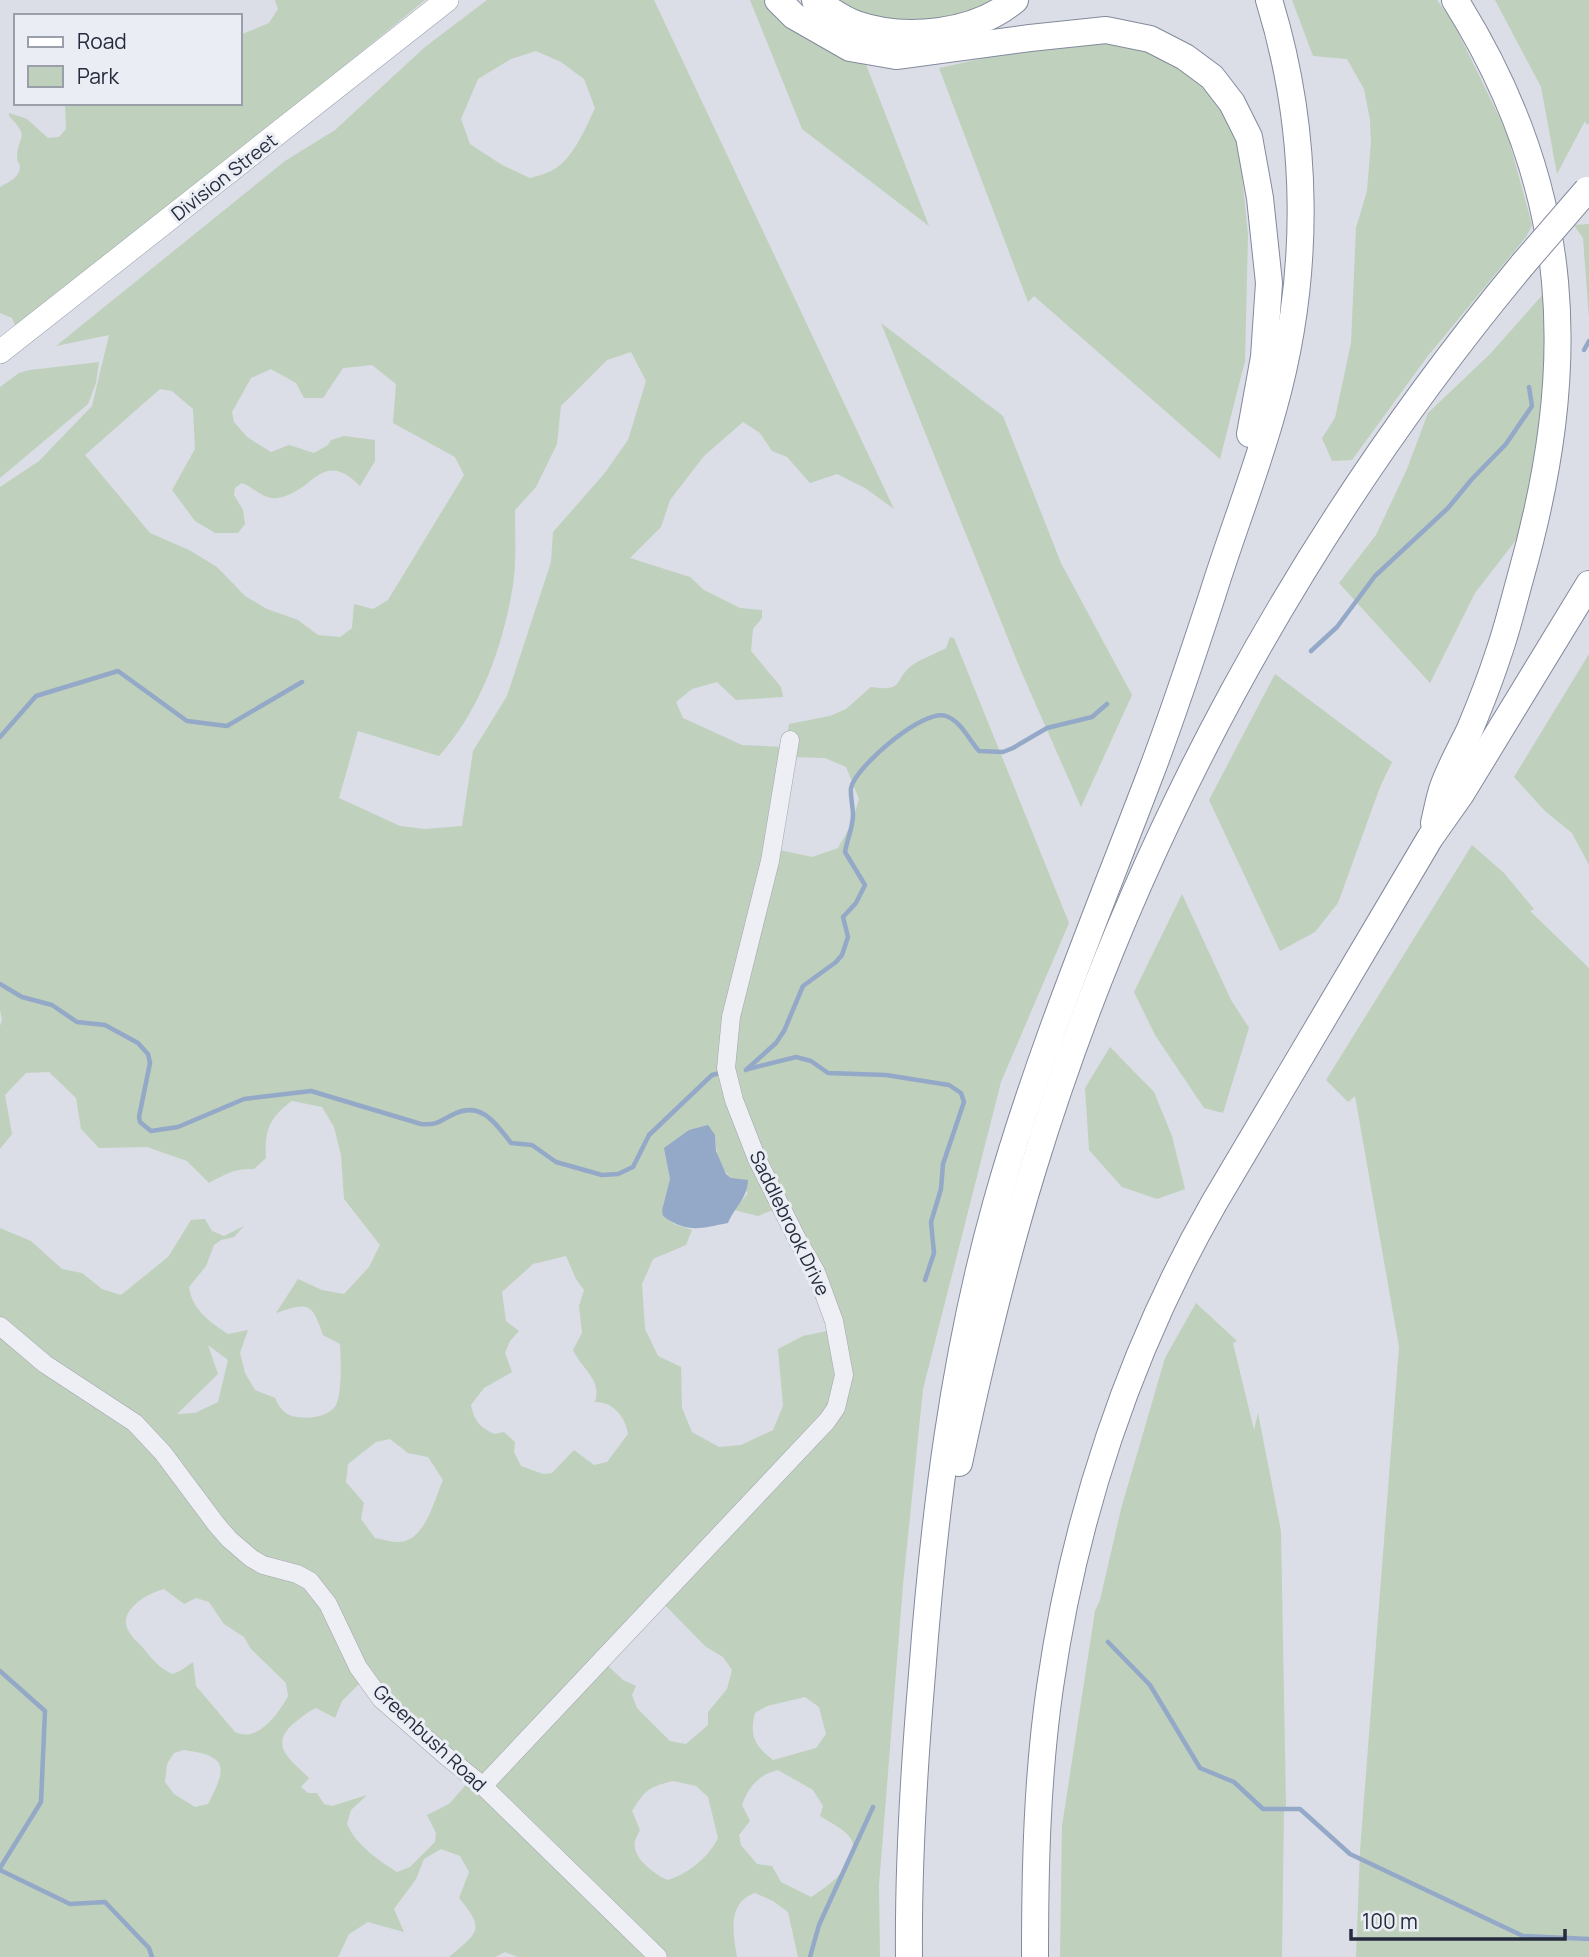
<svg xmlns="http://www.w3.org/2000/svg" width="1589" height="1957" viewBox="0 0 1589 1957" font-family="Manrope,sans-serif">
<style>
.green{fill:#bfd0bc;fill-rule:evenodd}
.water{fill:#94a8c8}
.lines{fill:none;stroke-linecap:round;stroke-linejoin:round}
.stream{stroke:#94a8c8;stroke-width:4.5}
.minor-casing{stroke:#a1a5b0;stroke-width:19}
.major-casing{stroke:#9aa1b2;stroke-width:24}
.highway-casing{stroke:#828a9d;stroke-width:28}
.minor{stroke:#eeeff4;stroke-width:18}
.major{stroke:#fff;stroke-width:23}
.highway{stroke:#fff;stroke-width:26}
.highway-bridge-casing{stroke:#828a9d;stroke-width:28;stroke-linecap:butt}
.highway-bridge{stroke:#fff;stroke-width:26}
.labels{text-anchor:middle;dominant-baseline:central;stroke-width:6;stroke-linejoin:round;paint-order:stroke}
.street-label{font-size:19px;fill:#252b3c;stroke:#eaedf4}
</style>
<rect width="100%" height="100%" fill="#dbdee6"/>
<g class="green">
<path d="M275 0H425L18 332 12 318 0 313V187C7 183 19 178 20 168 20 162 17 163 17 157 18 134 31 139 9 116V113L27 119 48 138 59 137 66 129 65 103H240V35L269 23 278 9Z"/>
<path d="M487 0H654L894 509 865 488 837 474 810 483 787 457 772 451 760 433 743 422 704 456 670 500 661 527 630 558 690 577 704 590 740 608 762 610V618L753 629 751 651 781 687 783 697 736 700 717 682 692 689 676 702 683 718 742 745 786 747 789 724 830 716 846 709 871 687C905 692 893 681 911 666 921 659 935 654 946 648L950 637 954 638 1069 923 1001 1082 923 1389 903 1585 879 1885 880 1957H798L788 1912 773 1901 755 1893C727 1902 733 1934 737 1957H518L505 1952 495 1957H449C478 1932 486 1930 459 1898L469 1872 460 1856 441 1849 424 1859 416 1879 394 1909 404 1932 368 1922 349 1934 338 1957H0V1228L31 1241 62 1269 82 1273 102 1289 121 1295 168 1257 191 1220 205 1219 212 1231 224 1236 244 1226 234 1237 221 1240 214 1245 206 1266 189 1287C192 1310 210 1322 228 1334L248 1330 240 1353 245 1373 255 1390 275 1398C278 1405 282 1411 289 1415 302 1420 328 1419 336 1405 342 1393 341 1358 340 1344L323 1335C312 1302 308 1302 276 1313L298 1279 322 1290 344 1294 369 1267 380 1245 344 1199 341 1155 334 1127 322 1107 292 1101C270 1117 264 1130 266 1158L254 1169C235 1168 225 1174 209 1183L187 1161 147 1147 99 1148 81 1129 76 1098 49 1072 26 1073 5 1095 12 1134 0 1149V1026L2 1020 0 1010V487L39 461 92 406 109 335 56 346 285 161 335 130 425 47ZM536 51 561 62 584 79 595 108C585 129 573 160 551 171 545 174 537 176 530 178L502 165 470 144 461 119 478 79 511 59ZM631 352 646 381 628 440 604 474 553 532 551 562 507 696 473 751 462 826 425 829 400 826 339 798 358 731 439 756C479 712 502 649 512 591 517 564 515 537 515 510L536 487 557 444 561 406 607 360ZM372 365 396 384 393 423 455 457 464 475 388 600 373 609 354 604 352 628 340 637 318 635 298 620 267 609 245 596 217 567 189 550 150 533 85 455 160 389 172 391 193 409 195 449 172 490 195 521 215 533H238L245 524 243 510 234 495 235 488 242 483C254 487 263 500 277 498 314 493 321 447 360 486L375 461V440L344 436 331 440 328 445 314 453 289 445 271 452 247 437 234 422 232 412 251 378 271 369 296 383 304 398H323L343 368ZM789 757 825 758 846 767 859 799 852 823 838 848 812 857 775 849ZM715 1135C717 1168 725 1173 748 1193L734 1210 758 1216 780 1207 836 1329 803 1336 778 1349 783 1406 773 1430 741 1445 719 1447 692 1432 682 1408 681 1367 658 1356 645 1329 642 1284 653 1259 686 1245 692 1230 674 1224 662 1210 670 1179 665 1150ZM566 1256 576 1279 584 1290 579 1306 582 1333 573 1350C583 1371 602 1379 595 1402 614 1402 625 1417 628 1434L607 1462 594 1465 574 1450 552 1473 543 1474 521 1466 514 1452 515 1442 504 1432 494 1434C480 1427 474 1421 471 1405L484 1388 512 1372 505 1353 510 1341 519 1331 506 1321 502 1292 533 1264ZM208 1345 228 1360 218 1402 195 1413 177 1414 218 1374ZM390 1439 408 1453 428 1457 443 1480C434 1500 425 1543 397 1542 390 1542 382 1539 375 1538L361 1519 364 1503 346 1482 348 1464 376 1442ZM164 1589 184 1604 196 1598 209 1602 224 1624 244 1637 251 1649 286 1683 288 1696C278 1715 257 1743 235 1732L196 1686 193 1662 180 1671 172 1674C159 1668 152 1659 143 1648 139 1643 131 1637 128 1630 118 1610 148 1593 164 1589ZM659 1599 705 1646 723 1657 732 1670 727 1689 708 1712V1725L686 1744 670 1741 637 1708 632 1695 636 1686 623 1680 602 1660ZM364 1679 471 1779 449 1804 427 1815 436 1833 435 1842 410 1867 397 1872C378 1860 356 1845 347 1824L351 1810 367 1795 332 1806 324 1804 317 1793H308L301 1787 309 1778C292 1761 268 1746 293 1724 301 1718 307 1712 316 1708L335 1718 342 1701ZM805 1697 819 1707 826 1734 816 1748 773 1760C755 1746 749 1736 755 1713L767 1706ZM184 1750C230 1756 226 1769 208 1804L195 1807 174 1794 165 1782 167 1764 174 1753ZM778 1770 813 1790 823 1806 820 1816C829 1822 845 1829 851 1839 863 1861 826 1888 811 1897L781 1882 772 1866 757 1864 741 1845 739 1835 750 1821 742 1805C748 1787 760 1774 778 1770ZM673 1781 696 1786 708 1797 718 1838C709 1857 687 1875 667 1880 654 1874 631 1857 635 1841 636 1837 638 1834 640 1830L632 1811C645 1790 648 1787 673 1781Z"/>
<path d="M750 0H770L865 62 929 226 802 129Z"/>
<path d="M815 0H1009L929 30Z"/>
<path d="M1292 0H1437L1453 22 1507 133 1532 225 1526 237 1427 357 1352 460 1332 461 1322 438 1335 418 1351 343 1356 228 1367 191 1371 142 1370 120 1364 89 1347 59 1313 56Z"/>
<path d="M1495 0H1589V123L1587 125 1585 121 1557 174 1541 87Z"/>
<path d="M1113 41 1154 52 1212 89 1238 136 1248 235 1245 361 1220 459 1034 296 1028 302 939 68 989 57Z"/>
<path d="M1589 224V318L1583 238 1574 225Z"/>
<path d="M1545 292 1546 332 1544 410 1528 497 1516 540 1475 593 1430 683 1339 583 1376 535 1407 469 1428 413 1490 354Z"/>
<path d="M881 323 1003 416 1061 563 1132 695 1081 807 1021 671Z"/>
<path d="M99 362 96 383 88 404 0 478V387L19 373 30 370Z"/>
<path d="M1589 654V865L1572 833 1545 811 1514 777Z"/>
<path d="M1275 674 1392 762 1380 787 1338 903 1315 932 1280 951 1209 800Z"/>
<path d="M1472 845 1504 873 1534 909 1530 911 1589 968V1957H1356L1360 1851 1399 1347 1355 1096 1348 1102 1326 1080Z"/>
<path d="M1182 894 1231 1000 1249 1028 1223 1113 1204 1108 1155 1035 1134 992Z"/>
<path d="M1110 1047 1154 1092 1172 1136 1185 1189 1157 1199 1122 1187 1089 1150 1085 1088Z"/>
<path d="M1196 1303 1237 1341 1233 1343 1254 1430 1258 1413 1281 1531 1286 1806 1284 1808 1282 1957H1060L1062 1826 1095 1611 1100 1600 1121 1509 1165 1358Z"/>
</g>
<path class="water" d="M708 1125 715 1135 716 1151 726 1174 731 1178 748 1180C747 1199 736 1205 728 1223 701 1228 688 1234 663 1216L662 1210 670 1179 664 1148 689 1130Z"/>
<g class="lines">
<g class="stream">
<path d="M1584 350 1589 341"/>
<path d="M1311 651 1337 627 1375 576 1448 508 1472 479 1506 444 1532 406 1529 387"/>
<path d="M0 737 36 696 118 671 187 721 227 726 302 682"/>
<path d="M0 984 22 997 52 1005 77 1022 105 1025 138 1043 148 1054 150 1063 139 1117 140 1122 151 1131 178 1127 244 1099 311 1091 421 1124C438 1125 438 1122 452 1115 480 1100 495 1122 511 1143L532 1145 556 1162 602 1175 618 1174 633 1167 649 1135 712 1075 720 1073"/>
<path d="M748 1069 796 1057 811 1061 828 1073 886 1075 949 1085 961 1093 964 1102 943 1164 941 1189 931 1222 934 1253 925 1280"/>
<path d="M746 1070 776 1043 784 1031 803 986 836 962 842 955 848 937 843 917 856 903 865 885 845 852C847 840 853 827 853 815 853 806 850 796 851 788 856 766 924 708 946 716 962 722 969 740 979 751L1003 752 1013 748 1047 728 1092 717 1107 704"/>
<path d="M1108 1642 1150 1685 1200 1768 1234 1782 1263 1809H1300L1350 1854 1523 1936 1589 1939"/>
<path d="M0 1671 45 1711 41 1802 0 1868"/>
<path d="M0 1870 70 1904 105 1902 149 1948 152 1957"/>
<path d="M810 1957 819 1925 873 1807"/>
</g>
<defs>
<g id="minor">
<path d="M0 1326 45 1364 135 1423 163 1453 216 1524 229 1539 251 1558 263 1565 297 1574 310 1581 328 1604 358 1667 381 1699 446 1756 483 1786 658 1957"/>
<path d="M483 1786 827 1421 836 1408 844 1375 834 1321 816 1272 797 1239 757 1159 734 1100 726 1068 731 1017 770 861 790 740"/>
</g>
<path id="major" d="M0 352 447 0"/>
<g id="highway">
<path d="M778 0 794 16 850 48 896 56 1030 38 1106 30 1150 39 1185 57 1212 77 1232 103 1249 137 1260 198 1269 283 1264 357 1250 434"/>
<path d="M815 0C828 9 842 19 856 24 905 41 975 34 1015 0"/>
<path d="M1434 823C1437 811 1439 798 1443 787 1450 767 1461 748 1470 729 1480 705 1490 680 1498 655 1507 630 1513 604 1520 579 1580 367 1575 191 1455 0"/>
<path d="M959 1463C980 1364 1003 1266 1033 1169 1134 838 1302 530 1523 264"/>
<path d="M909 1957C908 1862 914 1768 922 1674 934 1515 953 1358 996 1204 1037 1057 1096 917 1150 775 1173 715 1193 654 1213 593 1232 532 1256 472 1273 410 1311 276 1310 133 1269 0"/>
<path d="M1035 1957C1035 1867 1037 1777 1050 1687 1074 1518 1129 1351 1214 1203L1430 838 1461 794 1589 584"/>
</g>
</defs>
<use href="#minor" class="minor-casing"/>
<use href="#major" class="major-casing"/>
<use href="#highway" class="highway-casing"/>
<use href="#minor" class="minor"/>
<use href="#major" class="major"/>
<use href="#highway" class="highway"/>
<defs>
<path id="highway-bridge" d="M1523 264 1587 190"/>
</defs>
<use href="#highway-bridge" class="highway-bridge-casing"/>
<use href="#highway-bridge" class="highway-bridge"/>
</g>
<g class="labels">
<g class="street-label">
<text transform="translate(224 177) rotate(-38)">Division Street</text>
<text transform="translate(790 1223) rotate(64)">Saddlebrook Drive</text>
<text transform="translate(430 1738) rotate(43)">Greenbush Road</text>
</g>
</g>
<rect x="14" y="14" width="228" height="91" fill="#eaedf4" stroke="#9b9faa" stroke-width="2"/>
<rect x="28" y="37" width="35" height="10" fill="#ffffff" stroke="#9b9faa" stroke-width="2"/>
<text x="77" y="49" font-size="21" fill="#252b3c">Road</text>
<rect x="28" y="66" width="35" height="21" fill="#bfd0bc" stroke="#9b9faa" stroke-width="2"/>
<text x="77" y="84" font-size="21" fill="#252b3c">Park</text>
<path d="M1351 1929v10h214v-10" fill="none" stroke="#252b3c" stroke-width="3.5"/>
<text x="1362" y="1929" font-size="21" fill="#252b3c" stroke="#eaedf4" stroke-width="5" paint-order="stroke">100 m</text>
</svg>
